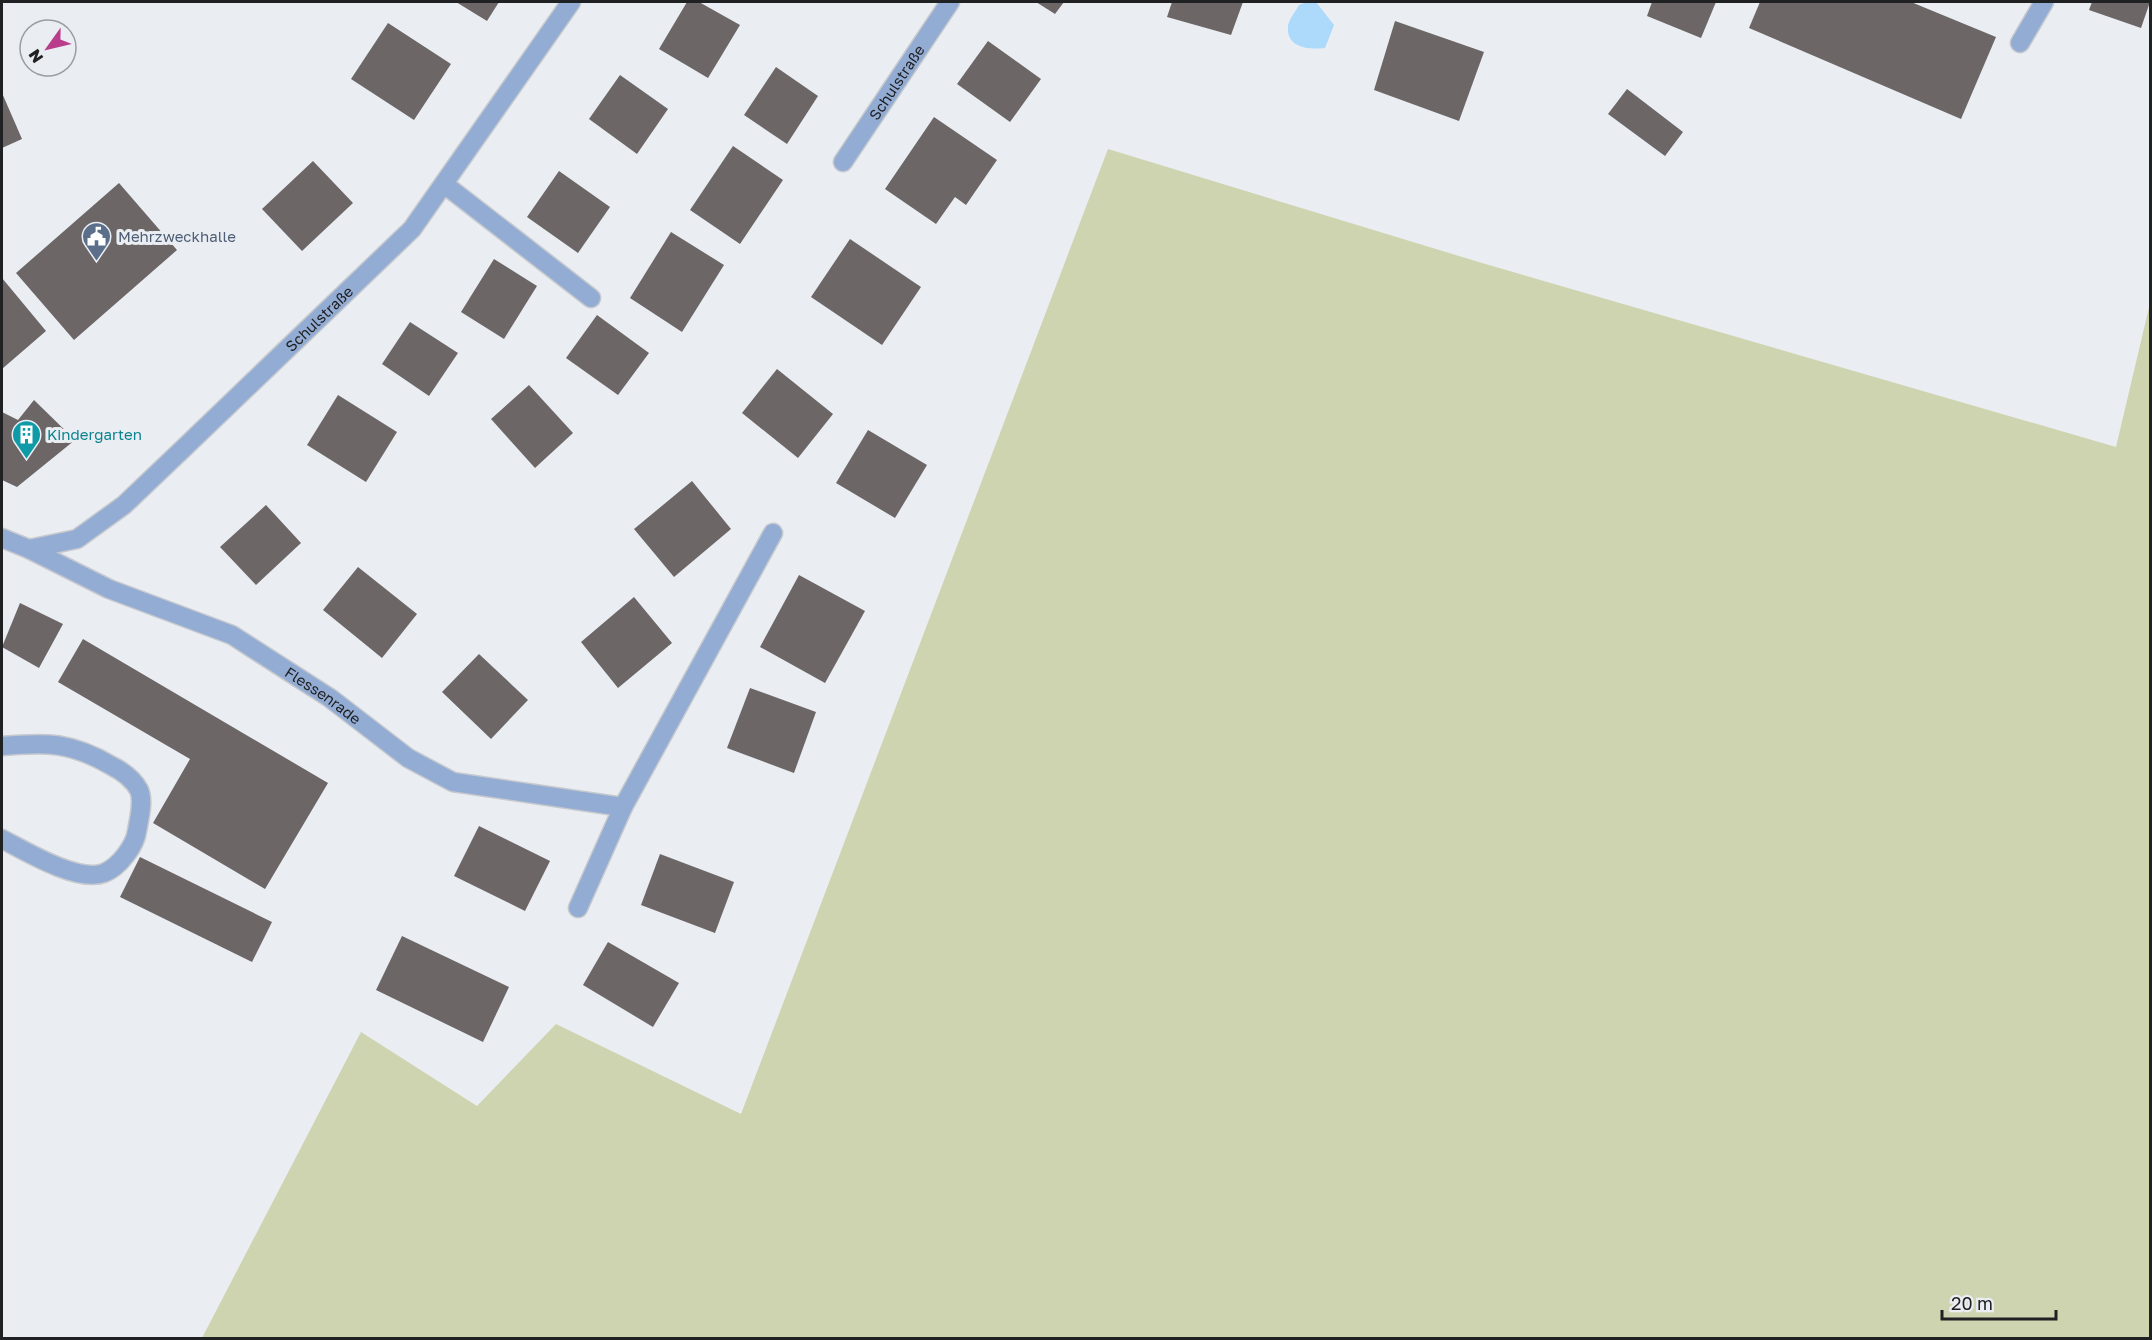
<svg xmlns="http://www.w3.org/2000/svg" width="2152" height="1340" viewBox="0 0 2152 1340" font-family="'Golos Text',sans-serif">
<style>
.green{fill:#ced4b0}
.water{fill:#add9fa}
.building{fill:#6c6666}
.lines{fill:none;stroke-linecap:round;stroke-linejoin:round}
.lane-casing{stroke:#c6c9ce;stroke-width:21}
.street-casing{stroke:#c6c9ce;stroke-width:21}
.lane{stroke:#93acd3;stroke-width:18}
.street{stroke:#93acd3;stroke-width:18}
.labels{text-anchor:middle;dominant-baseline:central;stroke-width:6;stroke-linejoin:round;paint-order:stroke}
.street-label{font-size:15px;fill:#202123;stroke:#eaeef3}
.service-label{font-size:15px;fill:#4e5e75;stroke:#eaeef3;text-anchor:start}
.culture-label{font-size:15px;fill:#0d838f;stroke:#eaeef3;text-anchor:start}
</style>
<rect width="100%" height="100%" fill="#eaeef3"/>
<path class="green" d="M1108 149 1482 263 2116 447 2150 303V1338H202L361 1032 477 1106 556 1024 741 1114Z"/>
<path class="water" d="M1307 2H1316L1334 25 1325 48C1310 50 1286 48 1288 27 1288 20 1296 11 1299 5Z"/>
<g class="building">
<path d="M456 2H499L487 21Z"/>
<path d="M687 2H699L740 25 708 78 659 49Z"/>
<path d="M1036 2H1064L1055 14Z"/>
<path d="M1172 2H1243L1231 35 1167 17Z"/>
<path d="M1652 2H1716L1701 38 1647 16Z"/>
<path d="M1760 2H1911L1996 37 1961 119 1749 28Z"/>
<path d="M2092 2H2150L2141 28 2089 10Z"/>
<path d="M1395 21 1484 52 1459 121 1374 90Z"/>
<path d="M388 23 451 64 414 120 351 79Z"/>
<path d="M988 41 1041 79 1010 122 957 84Z"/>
<path d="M776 67 818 96 787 144 744 115Z"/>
<path d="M620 75 668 109 637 154 589 119Z"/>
<path d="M1627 89 1683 132 1665 156 1608 114Z"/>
<path d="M2 93 22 139 2 148Z"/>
<path d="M934 117 997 160 966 205 955 197 936 224 885 189Z"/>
<path d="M733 146 783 180 740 244 690 210Z"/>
<path d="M313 161 353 203 302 251 262 209Z"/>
<path d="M559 171 610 207 578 253 527 217Z"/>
<path d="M119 183 177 250 74 340 16 273Z"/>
<path d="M671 232 724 265 682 332 630 298Z"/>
<path d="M850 239 921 287 882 345 811 297Z"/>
<path d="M494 259 537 286 504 339 461 312Z"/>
<path d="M2 278 46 331 2 369Z"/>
<path d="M597 315 649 353 618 395 566 358Z"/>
<path d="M410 322 458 353 429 396 382 364Z"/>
<path d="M777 369 833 414 798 458 742 413Z"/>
<path d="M529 385 573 433 535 468 491 419Z"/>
<path d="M338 395 397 432 366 482 307 445Z"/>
<path d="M34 400 75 440 17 487 2 480V412L18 420Z"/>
<path d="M868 430 927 465 895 518 836 483Z"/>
<path d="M692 481 731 529 674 577 634 529Z"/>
<path d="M266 505 301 543 256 585 220 547Z"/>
<path d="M358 567 417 614 382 658 323 610Z"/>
<path d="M799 575 865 611 825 683 760 647Z"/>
<path d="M634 597 672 643 618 688 581 642Z"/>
<path d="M20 603 63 624 39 668 2 647Z"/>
<path d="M83 639 328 783 265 889 153 823 190 759 58 682Z"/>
<path d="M479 654 528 700 491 739 442 692Z"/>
<path d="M750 688 816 712 794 773 727 748Z"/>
<path d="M479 826 550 861 525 911 454 876Z"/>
<path d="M660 854 734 882 715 933 641 905Z"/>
<path d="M140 857 272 922 252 962 120 897Z"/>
<path d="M402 936 509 987 483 1042 376 990Z"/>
<path d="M608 942 679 983 653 1027 583 985Z"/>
</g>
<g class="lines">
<defs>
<g id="lane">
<path d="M2020 43 2044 2"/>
<path id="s1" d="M843 162 950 2"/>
<path d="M444 184 591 298"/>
<path d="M2 746C47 742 71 742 112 766 122 771 133 779 139 790 144 801 139 819 137 831 135 846 119 867 104 873 78 883 25 851 2 839"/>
</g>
<g id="street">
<path id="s2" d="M2 538 29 549 77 539 124 505 187 445 412 229 571 2"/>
<path id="s3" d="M29 549 109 589 232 635 330 698 408 758 453 782 623 807 773 533"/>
<path d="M578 908 623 807"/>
</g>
</defs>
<use href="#lane" class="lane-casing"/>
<use href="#street" class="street-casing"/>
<use href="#lane" class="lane"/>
<use href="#street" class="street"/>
</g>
<defs>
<symbol id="civic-pin" viewBox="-11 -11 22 30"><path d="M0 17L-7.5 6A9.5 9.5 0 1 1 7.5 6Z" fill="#5c6f8a" stroke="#eaeef3"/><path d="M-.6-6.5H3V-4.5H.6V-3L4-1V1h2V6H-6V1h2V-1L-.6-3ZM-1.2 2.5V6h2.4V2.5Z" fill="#fff"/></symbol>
<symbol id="building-pin" viewBox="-11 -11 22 30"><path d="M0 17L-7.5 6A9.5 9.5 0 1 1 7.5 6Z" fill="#0f9aa8" stroke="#eaeef3"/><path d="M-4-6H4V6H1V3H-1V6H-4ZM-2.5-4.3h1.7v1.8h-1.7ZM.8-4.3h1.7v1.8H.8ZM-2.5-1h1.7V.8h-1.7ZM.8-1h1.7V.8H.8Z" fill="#fff"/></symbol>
</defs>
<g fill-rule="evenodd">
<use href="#civic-pin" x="80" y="220" width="33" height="45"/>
<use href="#building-pin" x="10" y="418" width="33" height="45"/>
</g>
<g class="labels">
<g class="street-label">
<text stroke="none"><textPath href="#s1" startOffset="96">Schulstraße</textPath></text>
<text stroke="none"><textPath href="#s2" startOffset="406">Schulstraße</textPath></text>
<text stroke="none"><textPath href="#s3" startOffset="330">Flessenrade</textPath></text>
</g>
<g class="service-label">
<text x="118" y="236">Mehrzweckhalle</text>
</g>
<g class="culture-label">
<text x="47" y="434">Kindergarten</text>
</g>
</g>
<rect width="2152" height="1340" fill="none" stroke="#202123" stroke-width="6"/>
<g transform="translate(48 48) rotate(236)"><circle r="28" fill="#eaeef3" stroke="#999ca0" stroke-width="1.5"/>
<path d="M0-4.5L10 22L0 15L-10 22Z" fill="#ba3d8c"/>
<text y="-9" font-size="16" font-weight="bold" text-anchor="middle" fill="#202123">N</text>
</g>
<path d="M1942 1310v9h114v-9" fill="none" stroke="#202123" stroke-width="3"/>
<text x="1951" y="1310" font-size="18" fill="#202123" stroke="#eaeef3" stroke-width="4.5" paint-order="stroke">20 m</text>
</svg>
